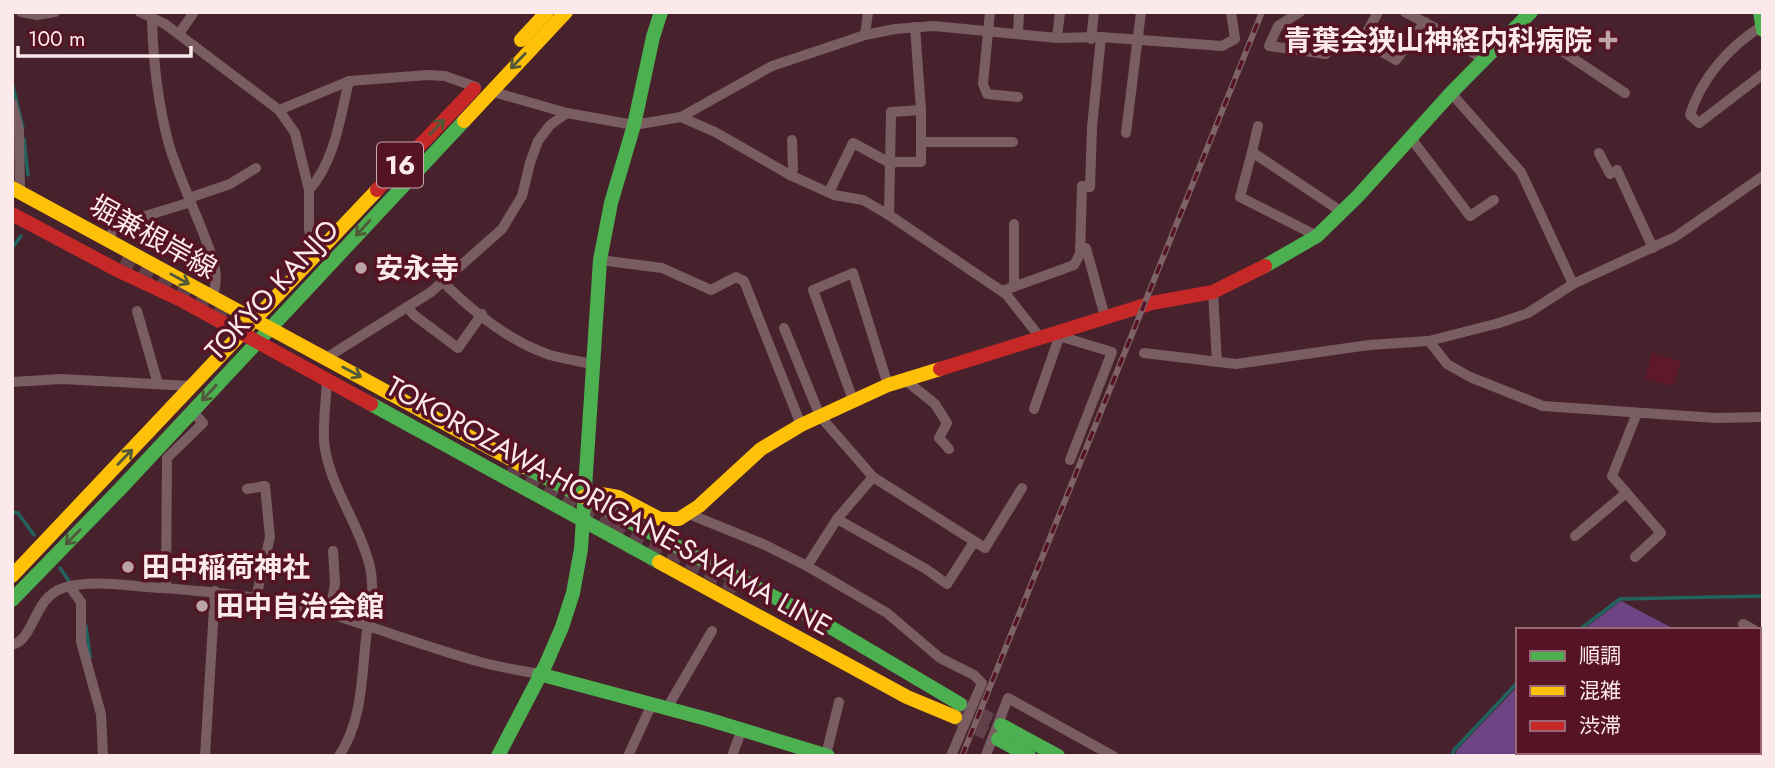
<svg xmlns="http://www.w3.org/2000/svg" width="1775" height="768" viewBox="0 0 1775 768" font-family="Jost,'Noto Sans JP',sans-serif">
<style>
.built{fill:#5e182c}
.forest{fill:#6d4585}
.lines{fill:none;stroke-linecap:round;stroke-linejoin:round}
.stream{stroke:#22635f;stroke-width:3.5}
.secondary-tunnel{stroke:#624049;stroke-width:14;stroke-dasharray:14 7;stroke-linecap:butt}
.street{stroke:#7a5d63;stroke-width:10}
.fast{stroke:#4caf50;stroke-width:14}
.slow{stroke:#ffc107;stroke-width:14}
.jam{stroke:#c62828;stroke-width:14}
.rail-casing{stroke:#7d6368;stroke-width:6}
.rail{stroke:#561326;stroke-width:3.5;stroke-dasharray:10;stroke-linecap:butt}
.oneway{stroke:#525939}
.poi-dot{fill:#bca3a8;stroke:#561326;stroke-width:2.5}
.labels{text-anchor:middle;dominant-baseline:central;stroke-width:7;stroke-linejoin:round;paint-order:stroke}
.shield{fill:#561326;stroke:#caa9b0;stroke-width:2}
.shield-label{font-size:26px;font-weight:bold;fill:#fbe9eb}
.poi-label{font-size:28px;font-weight:bold;fill:#fbe9eb;stroke:#561326;text-anchor:start}
.street-label{font-size:28px;fill:#fbe9eb;stroke:#561326}
</style>
<rect width="100%" height="100%" fill="#47222c"/>
<path class="built" d="M1652 353 1681 361 1674 386 1645 379Z"/>
<g class="forest">
<path d="M1621 601 1676 630H1583Z"/>
<path d="M1518 686V752H1562L1559 756H1455L1457 750Z"/>
</g>
<g class="lines">
<g class="stream">
<path d="M12 83 23 128"/>
<path d="M24 139 28 175"/>
<path d="M12 248 21 236"/>
<path d="M12 512 18 513 34 535"/>
<path d="M60 568 69 581"/>
<path d="M86 626 90 657"/>
<path d="M1579 630 1620 599 1763 596"/>
<path d="M1452 756 1454 750 1518 682"/>
</g>
<g class="secondary-tunnel">
<path d="M123 257 230 315"/>
<path d="M507 470 622 532"/>
<path d="M614 522 740 589"/>
<path d="M960 704 1001 725"/>
<path d="M955 717 998 739"/>
</g>
<g class="street">
<path d="M21 12 37 15 55 12"/>
<path d="M140 12 165 24 279 110 295 133 309 190V230L315 254"/>
<path d="M990 12 983 84 987 94 1018 97"/>
<path d="M1300 12 1278 26 1269 46 1326 54"/>
<path d="M1378 12 1362 41 1396 60 1425 22"/>
<path d="M1405 12 1448 35 1483 60"/>
<path d="M152 18C153 61 158 104 169 145 178 174 191 202 202 230 210 251 222 275 212 296"/>
<path d="M1520 23 1625 93"/>
<path d="M1762 26C1730 46 1701 78 1690 115L1699 123 1763 74"/>
<path d="M1018 33 1019 12"/>
<path d="M179 34 194 12"/>
<path d="M865 35 868 12"/>
<path d="M1057 38 1060 12"/>
<path d="M1091 39 1094 12"/>
<path d="M490 91 567 113 634 125 681 117 772 66 865 35 895 29 934 26 1057 38 1101 37 1222 46 1235 39 1231 12"/>
<path d="M1451 93 1521 172 1573 284"/>
<path d="M12 103 19 131 20 193"/>
<path d="M279 110 349 81 428 75 445 76 476 87"/>
<path d="M681 117 715 132 790 175 834 195 863 200 889 215 1006 294 1039 336"/>
<path d="M1126 133 1141 12"/>
<path d="M1410 137 1470 216 1494 200"/>
<path d="M921 142H1013"/>
<path d="M1252 152 1258 126"/>
<path d="M1599 153 1610 174 1617 170 1653 248"/>
<path d="M891 162H921V110"/>
<path d="M790 175 793 169 792 140"/>
<path d="M309 190C335 161 340 118 349 81"/>
<path d="M829 192 853 143 892 164"/>
<path d="M189 198 230 184 256 168"/>
<path d="M889 215 891 112 921 110 915 27"/>
<path d="M1014 224V287"/>
<path d="M1317 236 1240 197 1252 152 1342 212"/>
<path d="M108 240 116 225 191 202"/>
<path d="M1080 247 1086 248 1105 317"/>
<path d="M600 260 662 268 711 290 736 277 744 281 801 425"/>
<path d="M443 282C472 311 511 342 550 355 564 359 578 361 592 364"/>
<path d="M1002 291 1074 265 1080 254 1082 186 1090 187 1092 127 1101 37"/>
<path d="M1213 292 1217 362"/>
<path d="M407 307 414 315 458 348 482 314"/>
<path d="M137 311 158 384"/>
<path d="M784 328 820 416 873 477 985 548 1022 488"/>
<path d="M1059 336 1112 352 1070 460"/>
<path d="M1429 341 1447 364 1470 377 1543 406 1716 418 1763 417"/>
<path d="M1144 353 1236 364 1369 345 1429 341 1499 323 1528 313 1573 284 1675 237 1763 176"/>
<path d="M326 358 431 292 502 229 522 196 530 163 538 141 550 125 567 113"/>
<path d="M904 379 935 404 947 423 939 438 949 449"/>
<path d="M327 381C326 401 323 421 324 441 328 485 360 524 370 567 375 589 370 610 367 631 361 674 364 718 339 756"/>
<path d="M12 382 62 379 191 386"/>
<path d="M853 400 813 290 853 273 888 385"/>
<path d="M1034 409 1061 332"/>
<path d="M247 489 265 486 270 537 256 598"/>
<path d="M689 514 763 544 807 566 887 613 940 658 974 675 982 683 951 756"/>
<path d="M837 519 926 569 947 584 974 542"/>
<path d="M1575 536 1626 493"/>
<path d="M1635 557 1661 533 1612 476 1637 413"/>
<path d="M807 566 837 519 873 477"/>
<path d="M70 587 81 602V642L101 714 103 756"/>
<path d="M166 588 167 458 203 423 192 411"/>
<path d="M330 614 335 583 333 551"/>
<path d="M1743 624 1754 630"/>
<path d="M12 645C35 639 33 598 63 588 89 580 121 585 147 587 209 591 271 597 330 614 380 629 427 647 477 661 497 667 518 670 539 674"/>
<path d="M667 708 712 631"/>
<path d="M1759 713 1763 715"/>
<path d="M826 755 839 702"/>
<path d="M205 756 215 591"/>
<path d="M628 756 652 704"/>
<path d="M732 756 742 729"/>
<path d="M988 756 986 755 1008 698 1113 756"/>
</g>
<g class="fast">
<path d="M1760 12 1763 30"/>
<path d="M1265 266 1317 236 1358 196 1451 93 1531 12"/>
<path d="M371 404 659 562"/>
<path d="M525 467 820 621 960 704"/>
<path d="M12 600 121 488 464 121"/>
<path d="M539 674 707 719 828 756"/>
<path d="M1001 725 1058 756"/>
<path d="M998 739 1029 756"/>
<path d="M498 756 546 664 562 627 573 593 581 549 600 260 611 203 634 125 653 37 661 12"/>
</g>
<g class="slow">
<path d="M521 40 547 12"/>
<path d="M464 121 566 12"/>
<path d="M12 188 525 467"/>
<path d="M583 497 601 494 618 497 660 519H679L699 506 761 449 801 425 888 385 940 369"/>
<path d="M659 562 907 697 955 717"/>
<path d="M12 576 377 190"/>
</g>
<g class="jam">
<path d="M377 190 474 89"/>
<path d="M12 214 119 271 183 301 371 404"/>
<path d="M940 369 1152 303 1213 292 1265 266"/>
</g>
<defs>
<path id="rail" d="M962 756 1262 12"/>
</defs>
<use href="#rail" class="rail-casing"/>
<use href="#rail" class="rail"/>
</g>
<defs><path id="oneway-shaft" d="M-6 0H5M1.5-3L5.5 0L1.5 3" fill="none" stroke-width="1.6" stroke-linecap="round" stroke-linejoin="round" transform="scale(1.75)"/></defs>
<g class="oneway">
<use href="#oneway-shaft" transform="translate(518 61) rotate(134)"/>
<use href="#oneway-shaft" transform="translate(437 127) rotate(-46)"/>
<use href="#oneway-shaft" transform="translate(363 228) rotate(133)"/>
<use href="#oneway-shaft" transform="translate(180 279) rotate(29)"/>
<use href="#oneway-shaft" transform="translate(352 372) rotate(28)"/>
<use href="#oneway-shaft" transform="translate(209 393) rotate(133)"/>
<use href="#oneway-shaft" transform="translate(125 457) rotate(-46)"/>
<use href="#oneway-shaft" transform="translate(73 537) rotate(134)"/>
</g>
<g class="poi-dot">
<path d="M1604.5 29.5h7v7h7v7h-7v7h-7v-7h-7v-7h7z"/>
<circle cx="361" cy="268" r="7"/>
<circle cx="128" cy="567" r="7"/>
<circle cx="202" cy="606" r="7"/>
</g>
<g class="labels">
<rect class="shield" x="377" y="142.5" width="46" height="45" rx="5"/>
<g class="shield-label">
<text x="400" y="165">16</text>
</g>
<g class="poi-label">
<text x="1592" y="40" text-anchor="end">青葉会狭山神経内科病院</text>
<text x="375" y="268">安永寺</text>
<text x="142" y="567">田中稲荷神社</text>
<text x="216" y="606">田中自治会館</text>
</g>
<g class="street-label">
<text transform="translate(153 237) rotate(29)">堀兼根岸線</text>
<text transform="translate(272 290) rotate(-47)">TOKYO KANJO</text>
<text transform="translate(609 506) rotate(29)">TOKOROZAWA-HORIGANE-SAYAMA LINE</text>
</g>
</g>
<rect width="1775" height="768" fill="none" stroke="#fbe9eb" stroke-width="28"/>
<rect x="1516" y="628" width="245" height="126" fill="#561326" stroke="#986975" stroke-width="2"/>
<rect x="1530" y="651" width="35" height="10" fill="#4caf50" stroke="#986975" stroke-width="2"/>
<text x="1579" y="663" font-size="21" fill="#fbe9eb">順調</text>
<rect x="1530" y="686" width="35" height="10" fill="#ffc107" stroke="#986975" stroke-width="2"/>
<text x="1579" y="698" font-size="21" fill="#fbe9eb">混雑</text>
<rect x="1530" y="721" width="35" height="10" fill="#c62828" stroke="#986975" stroke-width="2"/>
<text x="1579" y="733" font-size="21" fill="#fbe9eb">渋滞</text>
<path d="M18 46v10h173v-10" fill="none" stroke="#fbe9eb" stroke-width="3.5"/>
<text x="28" y="46" font-size="21" fill="#fbe9eb" stroke="#561326" stroke-width="5" paint-order="stroke">100 m</text>
</svg>
